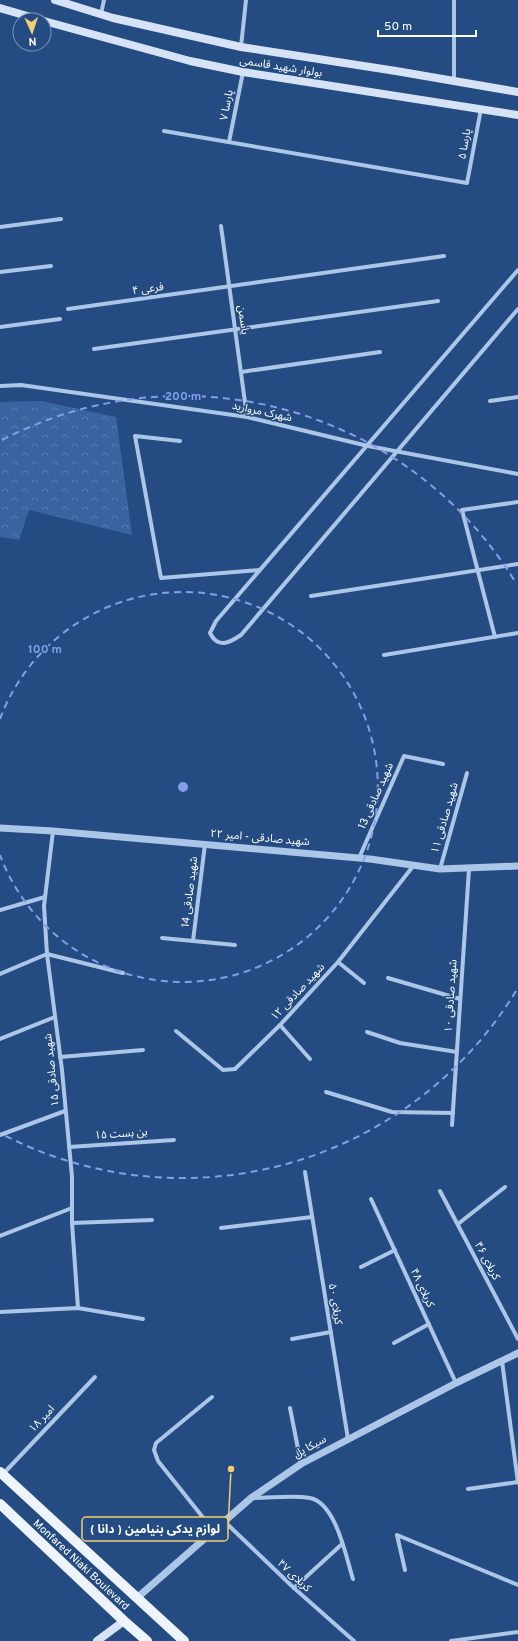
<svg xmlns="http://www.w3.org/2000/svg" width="518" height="1641" viewBox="0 0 518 1641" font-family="Overpass,'Noto Sans Arabic',sans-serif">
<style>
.park{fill:url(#park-crowns)}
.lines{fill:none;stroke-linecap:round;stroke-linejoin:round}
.minor{stroke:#acc6e7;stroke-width:4}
.tertiary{stroke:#acc6e7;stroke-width:7}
.secondary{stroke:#d6e3f6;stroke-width:8}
.primary{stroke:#eef4fd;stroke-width:10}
.ring{fill:none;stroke:#839eea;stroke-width:2;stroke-dasharray:7 5}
.labels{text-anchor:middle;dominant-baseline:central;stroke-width:3;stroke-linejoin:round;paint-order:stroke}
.street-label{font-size:11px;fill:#fff;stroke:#244c82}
.centre{fill:#839eea;stroke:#244c82;stroke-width:2}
.ring-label{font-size:12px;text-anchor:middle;font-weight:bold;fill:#839eea;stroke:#244c82;stroke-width:3;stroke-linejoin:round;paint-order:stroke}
.leader{fill:none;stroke:#f2ce70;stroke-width:1.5}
.callout-dot{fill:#f2ce70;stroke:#244c82;stroke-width:1.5}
.callout{fill:#244c82;stroke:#f2ce70;stroke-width:1.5}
.callout-label{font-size:12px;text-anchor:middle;font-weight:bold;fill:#fff}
</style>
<defs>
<pattern id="park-crowns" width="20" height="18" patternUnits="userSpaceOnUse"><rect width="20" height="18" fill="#3865a0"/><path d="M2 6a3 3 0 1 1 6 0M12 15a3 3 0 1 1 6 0" fill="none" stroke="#567cae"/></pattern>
</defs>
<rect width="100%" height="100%" fill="#244c82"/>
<path class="park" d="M42 401 116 417 132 535 29 510 19 540 0 537V402Z"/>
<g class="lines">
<g class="minor">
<path d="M454 0V81"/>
<path d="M101 14 104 0"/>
<path d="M241 47 246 0"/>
<path d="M164 131 467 183 481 109"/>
<path d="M229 142 243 72"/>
<path d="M221 226 247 417"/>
<path d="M0 227 61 219"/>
<path d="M518 270 216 621 210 633C218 649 229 643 241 635L518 309"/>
<path d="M0 272 51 266"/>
<path d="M68 309 444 256"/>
<path d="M0 327 60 319"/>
<path d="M94 349 438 301"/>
<path d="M241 372 380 352"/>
<path d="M0 386 21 385 247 417 368 446 518 474"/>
<path d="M490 401 518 397"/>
<path d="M180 441 135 436 161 578 260 570"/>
<path d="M311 596 518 564"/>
<path d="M495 637 462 510 518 502"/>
<path d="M384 655 518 633"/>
<path d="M53 831 44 906 47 954 62 1070 72 1177V1223L78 1308"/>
<path d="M359 858 404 756 443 764"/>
<path d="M440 869 467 773"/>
<path d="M0 910 45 897"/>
<path d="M162 938 235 945"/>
<path d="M193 941 205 844"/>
<path d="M338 962 364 983"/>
<path d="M0 974 47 954 123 973"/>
<path d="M388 978 460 999"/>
<path d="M280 1025 310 1059"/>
<path d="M176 1031 223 1070 235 1069 280 1025 338 962 414 865"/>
<path d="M367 1032 400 1043 457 1052"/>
<path d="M0 1039 55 1017"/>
<path d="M60 1057 143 1050"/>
<path d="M326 1092 392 1112 453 1113"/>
<path d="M452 1125 469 869"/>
<path d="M0 1135 65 1111"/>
<path d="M69 1147 174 1140"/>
<path d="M305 1172 348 1439"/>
<path d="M440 1191 518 1339"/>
<path d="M371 1199 456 1383"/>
<path d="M72 1223 152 1220"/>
<path d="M458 1224 505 1187"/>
<path d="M221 1228 312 1217"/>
<path d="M0 1236 72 1208"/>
<path d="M361 1267 395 1250"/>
<path d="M0 1312 78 1308 143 1319"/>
<path d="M292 1339 331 1332"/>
<path d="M394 1343 429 1324"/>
<path d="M502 1361 518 1483"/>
<path d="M212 1397 156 1443 154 1450 158 1461 213 1530"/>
<path d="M290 1408 301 1464"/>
<path d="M3 1474 95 1377"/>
<path d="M468 1489 518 1482"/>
<path d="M254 1498C272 1498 292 1495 310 1498 336 1503 346 1557 353 1579"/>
<path d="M224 1521 294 1588 354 1641"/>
<path d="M405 1570 397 1535 518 1585"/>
<path d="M294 1588 342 1544"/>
<path d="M451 1641 518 1632"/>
</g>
<g class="tertiary">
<path d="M0 828 53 831 370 859 440 869 518 866"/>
<path d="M138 1597 251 1498 301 1464 456 1383 518 1353"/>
</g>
<g class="secondary">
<path d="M55 0 113 18 241 47 396 71 518 92"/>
<path d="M0 8 41 20"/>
<path d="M44 21 190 61 243 72 518 115"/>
<path d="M97 1641 124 1621"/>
</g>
<g class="primary">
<path d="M0 1472 184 1641"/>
<path d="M0 1504 124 1621 147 1641"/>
</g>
</g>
<g class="ring">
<path d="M0 719A195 195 0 1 1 0 855"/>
<path d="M516 991A391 391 0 0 1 2 1134M2 440A391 391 0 0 1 516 583"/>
</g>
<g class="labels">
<g class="street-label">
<text transform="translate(281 67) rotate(9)">بولوار شهید قاسمی</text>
<text transform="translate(227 105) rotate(-79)">پارسا ۷</text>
<text transform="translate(465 144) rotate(-80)">پارسا ۵</text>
<text transform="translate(148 289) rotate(-8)">فرعی ۴</text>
<text transform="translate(243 320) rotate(82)">یاسمن</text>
<text transform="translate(262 412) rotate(12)">شهرک مروارید</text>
<text transform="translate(376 796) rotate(-66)">شهید صادقی 13</text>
<text transform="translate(445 818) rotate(-74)">شهید صادقی ۱۱</text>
<text transform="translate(260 838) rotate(5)">شهید صادقی - امیر ۲۲</text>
<text transform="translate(190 892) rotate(-83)">شهید صادقی 14</text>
<text transform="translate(298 992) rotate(-47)">شهید صادقی ۱۲</text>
<text transform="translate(451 996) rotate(-86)">شهید صادقی ۱۰</text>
<text transform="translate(52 1070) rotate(-96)">شهید صادقی ۱۵</text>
<text transform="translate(121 1134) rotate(-4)">بن بست ۱۵</text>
<text transform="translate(487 1261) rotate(62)">کربلای ۴۶</text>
<text transform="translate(422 1288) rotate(65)">کربلای ۴۸</text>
<text transform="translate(335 1304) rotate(81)">کربلای ۵۰</text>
<text transform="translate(42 1419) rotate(-47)">امیر ۱۸</text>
<text transform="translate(310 1447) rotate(-29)">سیکا پل</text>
<text transform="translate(81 1565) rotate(43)">Monfared Niaki Boulevard</text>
<text transform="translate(294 1576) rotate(43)">کربلای ۴۷</text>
</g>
</g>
<circle cx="183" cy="787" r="6" class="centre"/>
<g class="ring-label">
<text x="183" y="400">200 m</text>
<text x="45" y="653">100 m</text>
</g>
<path class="leader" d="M231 1469L228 1529"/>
<circle class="callout-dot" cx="231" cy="1469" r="4"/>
<rect class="callout" x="82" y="1517" width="146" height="24" rx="4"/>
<g class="callout-label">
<text x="155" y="1533">لوازم یدکی بنیامین ( دانا )</text>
</g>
<g transform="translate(32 32) rotate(177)"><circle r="19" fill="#244c82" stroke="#7c94b4"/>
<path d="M0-3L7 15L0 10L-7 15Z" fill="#f2ce70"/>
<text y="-6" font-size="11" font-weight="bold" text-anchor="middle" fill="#ffffff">N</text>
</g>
<path d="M378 30v6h98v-6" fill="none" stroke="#ffffff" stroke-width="2"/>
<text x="384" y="30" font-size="12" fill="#ffffff" stroke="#244c82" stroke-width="3" paint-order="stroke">50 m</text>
</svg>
